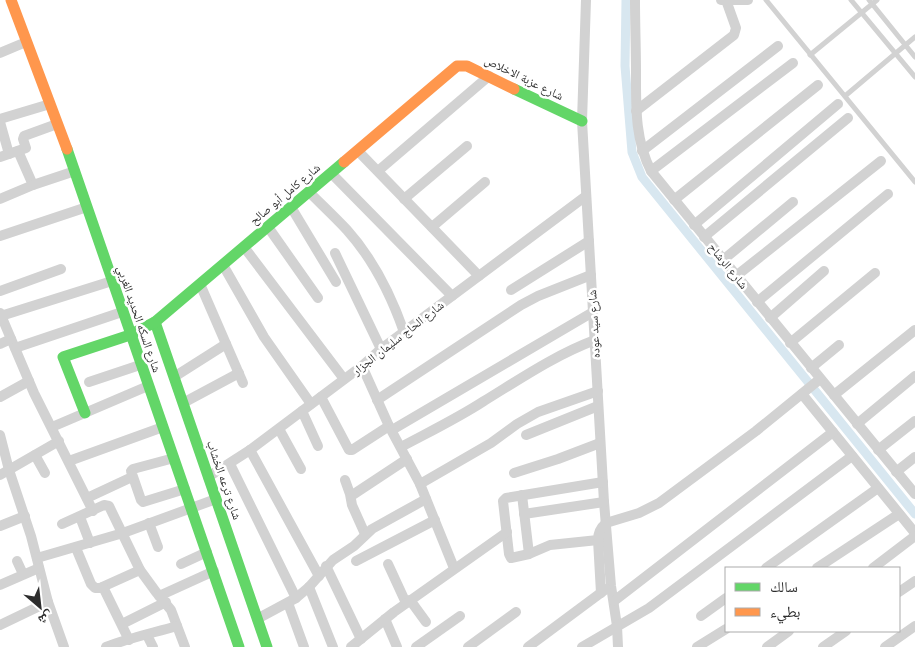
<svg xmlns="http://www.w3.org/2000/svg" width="915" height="647" viewBox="0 0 915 647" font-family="'Nunito Sans','Noto Naskh Arabic',sans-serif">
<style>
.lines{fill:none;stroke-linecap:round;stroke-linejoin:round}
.canal{stroke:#d8e7f0;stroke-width:9}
.lane{stroke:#d2d2d2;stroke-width:5}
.street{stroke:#d2d2d2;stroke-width:10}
.fast{stroke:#63d668;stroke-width:11}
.slow{stroke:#ff974d;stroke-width:11}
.labels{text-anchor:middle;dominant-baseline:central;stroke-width:5;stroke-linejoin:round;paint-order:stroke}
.street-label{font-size:12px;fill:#2d2d2d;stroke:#fff}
</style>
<rect width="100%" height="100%" fill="#fff"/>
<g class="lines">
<path class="canal" d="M626 0 625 66 632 152 642 177 915 514"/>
<g class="lane">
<path d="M766 0 915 182"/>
<path d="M851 0 915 77"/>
<path d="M869 0 915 57"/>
<path d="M810 55 877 0"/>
<path d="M845 96 915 37"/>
</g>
<g class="street">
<path d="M586 0 582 121 604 502 611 586 617 626 618 647"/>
<path d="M635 0C635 24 636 49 636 73 636 107 635 140 651 171L915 494"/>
<path d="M721 0H748"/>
<path d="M0 53 26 42"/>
<path d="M636 111 734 35 736 28 726 0"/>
<path d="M0 119 50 104"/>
<path d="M0 122 9 154"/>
<path d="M18 151 33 185"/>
<path d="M358 151 479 276"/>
<path d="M642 151 778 46"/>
<path d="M0 157 26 148 23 139 24 136 57 124"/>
<path d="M378 171 489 76"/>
<path d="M651 171 793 63"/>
<path d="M331 173 452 296"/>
<path d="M309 192C322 205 335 217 347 230 374 260 391 295 404 332"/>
<path d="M0 199 33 185 75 171"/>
<path d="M404 199 467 146"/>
<path d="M674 200 818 85"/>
<path d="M291 207 336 282"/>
<path d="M694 225 838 104"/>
<path d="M268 227 318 298"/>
<path d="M432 227 485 182"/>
<path d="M0 236 87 207"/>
<path d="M704 237 848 118"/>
<path d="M244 247 344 379"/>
<path d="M335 253 381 349"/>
<path d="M723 260 793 202"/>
<path d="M223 265 264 337 311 404"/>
<path d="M736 276 881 161"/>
<path d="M200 284 243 383"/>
<path d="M511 290 589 241"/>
<path d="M0 291 61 269"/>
<path d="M757 302 888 194"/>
<path d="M0 313 34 393 93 511"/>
<path d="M1 316 112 281"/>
<path d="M770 318 824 271"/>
<path d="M790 343 875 273"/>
<path d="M0 344 11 339"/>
<path d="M15 348 122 312"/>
<path d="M362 366 389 426 420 484 454 568"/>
<path d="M811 368 839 345"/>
<path d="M174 377 226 344"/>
<path d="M89 382 140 365"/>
<path d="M802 394 915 533"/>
<path d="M834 395 915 330"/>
<path d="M0 397 29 381"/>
<path d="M321 397 349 450H352L389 426"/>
<path d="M377 400 521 305 538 296 591 275"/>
<path d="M183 403 239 373"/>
<path d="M302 411 318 446"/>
<path d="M857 424 915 376"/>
<path d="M52 427 148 386"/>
<path d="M279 429 301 469"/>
<path d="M392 430 593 312"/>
<path d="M0 435 9 470 31 536 48 602 64 647"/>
<path d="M526 435 598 406"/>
<path d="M401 447C429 432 458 418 484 401 520 379 555 355 595 340"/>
<path d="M250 450 319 576"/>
<path d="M878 450 915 421"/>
<path d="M35 455 45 473"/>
<path d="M174 458 133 469 131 471 141 500 143 502 185 489"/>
<path d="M69 461 163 427"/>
<path d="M230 464 296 598"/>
<path d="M896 472 915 457"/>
<path d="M514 473 558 459 600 443"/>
<path d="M0 475 59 441"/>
<path d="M208 477 250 450 362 366 381 349 586 196"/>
<path d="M345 480 350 494 352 505 365 534"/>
<path d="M420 484 491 443 517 424 538 412 598 391"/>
<path d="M522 495 529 554"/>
<path d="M351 496 407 459"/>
<path d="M87 498 132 477"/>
<path d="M524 514 604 502"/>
<path d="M80 517 90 543"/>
<path d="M149 523 158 547"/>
<path d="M62 524 104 505 109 506 140 570 156 592 171 610 185 647"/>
<path d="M0 526 25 516"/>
<path d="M598 540 550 545 529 554 511 558 509 554 503 501 506 498 603 482"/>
<path d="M76 548 91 584 95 588H100L140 570"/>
<path d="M37 558 123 533 216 499"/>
<path d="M17 561 23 574"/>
<path d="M356 561 435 520"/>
<path d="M181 564 207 552"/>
<path d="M388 564 406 603"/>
<path d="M326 566 361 639"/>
<path d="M766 568 878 488"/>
<path d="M817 568 899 514"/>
<path d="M873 568 915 536"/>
<path d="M0 585 39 568"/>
<path d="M103 587 129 640"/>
<path d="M309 587 333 647"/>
<path d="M899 592 915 581"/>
<path d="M601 593 598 540C598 533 600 528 606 523L639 513 659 503 756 431 820 379"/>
<path d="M159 596 214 571"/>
<path d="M410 600 426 622"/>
<path d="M614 601 833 432"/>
<path d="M288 603 304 647"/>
<path d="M701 616 726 598"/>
<path d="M257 619 296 598 309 587 333 560 354 546 372 529 426 499"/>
<path d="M385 619 397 647"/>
<path d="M122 624 166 602"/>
<path d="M0 625 48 602"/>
<path d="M147 635 153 647"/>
<path d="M106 647C129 638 153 633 177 626"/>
<path d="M351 647 394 612 507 532"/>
<path d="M416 647 460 616"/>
<path d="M468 647 516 612"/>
<path d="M528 647 606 589"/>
<path d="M582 647 649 608 852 456"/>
<path d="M697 647 726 629"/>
<path d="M767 647 789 631"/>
<path d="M823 647 846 631"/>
<path d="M885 647 915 626"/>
</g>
<g class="fast">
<path d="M514 89 582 121"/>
<path d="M67 149 239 647"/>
<path d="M155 322 267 647"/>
<path d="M85 413 63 357 130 335 155 322 344 162"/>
</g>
<g class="slow">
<path d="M11 0 67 149"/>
<path d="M344 162 457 66H467L514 89"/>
</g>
</g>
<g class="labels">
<g class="street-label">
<text transform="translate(524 78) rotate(26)">شارع عزبة الاخلاص</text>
<text transform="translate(285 194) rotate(-40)">شارع كامل أبو صالح</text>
<text transform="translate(728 266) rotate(51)">شارع الرشاح</text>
<text transform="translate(139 319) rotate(71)">شارع السكه الحديد الغربي</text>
<text transform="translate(594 324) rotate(-93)">شارع سيد عوده</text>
<text transform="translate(398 338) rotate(-38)">شارع الحاج سليمان الجزار</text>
<text transform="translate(224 480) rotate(71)">شارع ترعه الخشاب</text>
</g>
</g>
<rect x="725" y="567" width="175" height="65" fill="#ffffff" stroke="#ababab"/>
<rect x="735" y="583" width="25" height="8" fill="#63d668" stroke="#ababab"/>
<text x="770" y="592" font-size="15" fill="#2d2d2d">سالك</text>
<rect x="735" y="608" width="25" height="8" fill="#ff974d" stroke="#ababab"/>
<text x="770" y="617" font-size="15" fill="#2d2d2d">بطيء</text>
<g transform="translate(40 607) rotate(152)" stroke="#ffffff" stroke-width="4" paint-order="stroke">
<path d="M0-4L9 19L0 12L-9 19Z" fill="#2d2d2d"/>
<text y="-8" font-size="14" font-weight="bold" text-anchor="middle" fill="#2d2d2d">ش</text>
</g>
</svg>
